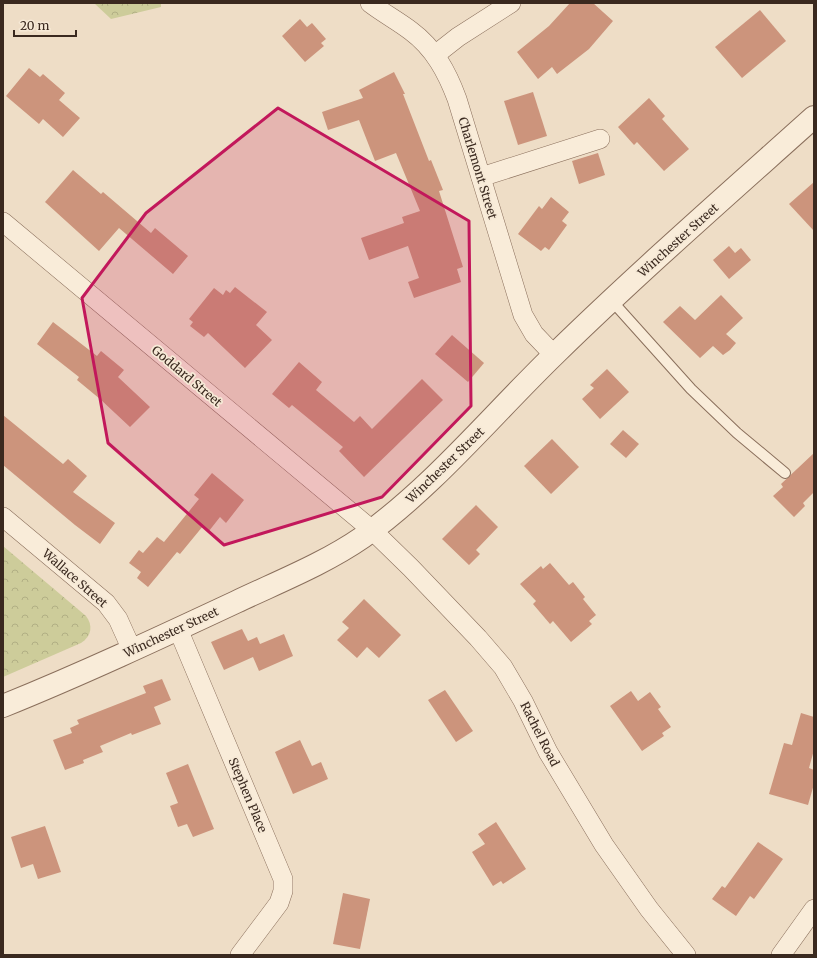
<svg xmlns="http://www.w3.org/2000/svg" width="817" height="958" viewBox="0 0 817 958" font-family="Merriweather,serif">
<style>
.forest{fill:url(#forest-crowns)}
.building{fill:#cc947c}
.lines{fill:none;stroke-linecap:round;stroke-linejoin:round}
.service-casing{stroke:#8a6f5c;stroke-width:12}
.minor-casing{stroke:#8a6f5c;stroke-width:20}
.tertiary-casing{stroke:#8a6f5c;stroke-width:24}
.service{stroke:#f9ecd9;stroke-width:10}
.minor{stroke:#f9ecd9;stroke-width:19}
.tertiary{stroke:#f9ecd9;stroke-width:22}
.marked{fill:#c2185b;fill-opacity:0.2;stroke:#c2185b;stroke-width:3;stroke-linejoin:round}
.labels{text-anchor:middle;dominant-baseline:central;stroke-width:3.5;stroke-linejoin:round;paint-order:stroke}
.street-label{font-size:12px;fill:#3a291f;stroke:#f6e9d6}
</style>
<defs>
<pattern id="forest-crowns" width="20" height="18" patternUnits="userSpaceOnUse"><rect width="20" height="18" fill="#cdcc9a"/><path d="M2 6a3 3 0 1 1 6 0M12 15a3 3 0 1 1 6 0" fill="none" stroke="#b1af84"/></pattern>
</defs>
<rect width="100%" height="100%" fill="#eeddc6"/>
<g class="forest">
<path d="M94 3H161V7L111 19Z"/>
<path d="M3 546 86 616C93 625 92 636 81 643L3 677Z"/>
</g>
<g class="building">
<path d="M570 3H593L613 21 589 49 557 74 552 67 538 79 517 52 549 26Z"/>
<path d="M760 10 786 41 742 78 715 47Z"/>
<path d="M300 19 307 27 312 23 326 39 321 43 324 46 305 62 282 36Z"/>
<path d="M29 68 40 77 43 74 65 93 59 100 80 118 63 137 43 119 39 124 6 96Z"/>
<path d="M394 72 405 94H403L429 161 431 160 443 190 439 191 463 267 457 269 461 282 414 298 408 282 419 278 408 246 369 260 361 238 404 223 402 217 420 211 396 153 375 161 359 120 328 130 322 112 363 98 359 90Z"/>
<path d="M533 92 547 136 518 145 504 101Z"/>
<path d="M649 98 665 116 662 119 689 149 664 171 637 142 634 145 618 127Z"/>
<path d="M598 153 605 175 579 184 572 161Z"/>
<path d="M73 170 101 194 103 192 151 233 155 228 188 256 173 274 119 228 99 251 45 202Z"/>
<path d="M814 182V231L789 204Z"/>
<path d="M551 197 569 212 562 221 567 225 549 250 545 247 541 251 518 234 539 206 542 209Z"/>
<path d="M729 246 735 253 741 248 751 260 729 279 713 260Z"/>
<path d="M235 287 267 312 256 325 272 340 245 368 208 333 204 337 190 326 193 322 189 319 214 288 223 295 226 290 230 293Z"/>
<path d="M721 295 743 318 726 334 736 343 730 350 723 355 713 346 700 358 663 322 680 306 695 320Z"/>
<path d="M53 322 97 356 101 351 124 370 118 377 150 407 130 427 100 399 77 380 79 377 37 344Z"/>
<path d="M452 335 484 363 468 382 435 354Z"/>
<path d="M299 362 322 382 316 390 354 422 360 416 372 429 422 379 443 400 364 477 339 451 343 447 292 405 289 408 272 394Z"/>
<path d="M607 369 629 392 600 419 582 399 594 388 590 385Z"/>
<path d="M3 415 63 464 68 459 87 476 73 492 115 523 100 544 75 525 3 465Z"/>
<path d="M623 430 639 444 626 458 610 444Z"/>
<path d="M552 439 579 467 551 494 524 466Z"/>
<path d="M814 453V492L803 503 805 506 794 517 773 496 783 487 781 484Z"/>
<path d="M212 473 244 500 226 523 220 517 209 531 203 526 180 554 177 552 148 587 137 578 141 572 129 563 139 550 143 553 157 537 164 542 199 499 194 495Z"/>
<path d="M476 505 498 527 476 550 480 554 469 565 442 539Z"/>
<path d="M550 563 569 585 573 582 585 597 583 599 596 615 589 621 592 624 571 642 553 621 550 624 533 604 536 601 520 584 541 566 543 569Z"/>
<path d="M364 599 401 635 379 658 367 647 357 658 337 640 349 628 342 622Z"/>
<path d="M242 629 248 641 257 637 260 644 284 634 293 656 259 671 253 657 224 670 211 642Z"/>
<path d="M162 679 171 700 154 707 161 724 132 735 131 733 100 746 103 752 83 760 84 763 65 770 53 740 72 733 70 728 79 724 77 720 146 693 143 686Z"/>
<path d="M445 690 473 731 456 742 428 700Z"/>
<path d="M631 691 638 701 650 692 661 707 658 709 671 727 662 733 664 736 642 751 610 706Z"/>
<path d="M801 713 814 717V750L809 768 814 770V784L808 805 769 794 784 743 792 745Z"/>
<path d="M300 740 312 766 321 762 328 779 293 794 275 752Z"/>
<path d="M188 764 214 829 193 837 187 824 178 827 170 806 178 803 166 773Z"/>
<path d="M496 822 526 869 503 884 501 881 493 886 472 852 485 844 478 834Z"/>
<path d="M45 826 61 872 38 879 33 864 21 868 11 837Z"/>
<path d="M758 842 783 859 754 899 750 896 736 916 712 899 722 886 725 888Z"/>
<path d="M343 893 370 899 360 949 333 944Z"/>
</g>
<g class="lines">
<defs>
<path id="service" d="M612 301 691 389 737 433 785 473"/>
<g id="minor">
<path d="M370 3C383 13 398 21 411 31 434 48 447 72 457 99L523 315 534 334 554 355"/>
<path d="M435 55 458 37 511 3"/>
<path d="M481 177 600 139"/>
<path d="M3 222 372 530 411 568 478 638 503 667 523 701 548 752 604 845 649 909 686 955"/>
<path d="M3 517 106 603 118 619 132 650"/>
<path d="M178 629 283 879V891L279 903 240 955"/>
<path d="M781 955 814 909"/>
</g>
<path id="tertiary" d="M3 706C82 674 159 638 236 602 278 582 324 564 363 537 435 485 491 416 555 354 638 273 727 195 814 117"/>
</defs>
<use href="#service" class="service-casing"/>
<use href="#minor" class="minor-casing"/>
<use href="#tertiary" class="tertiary-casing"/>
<use href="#service" class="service"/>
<use href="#minor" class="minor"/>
<use href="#tertiary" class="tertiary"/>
</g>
<path class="marked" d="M278 108 469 221 471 406 382 497 224 545 108 443 82 298 146 213Z"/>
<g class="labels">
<g class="street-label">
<text transform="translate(478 168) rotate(73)">Charlemont Street</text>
<text transform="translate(678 240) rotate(-42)">Winchester Street</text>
<text transform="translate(187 376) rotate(40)">Goddard Street</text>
<text transform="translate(445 465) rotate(-44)">Winchester Street</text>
<text transform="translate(75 578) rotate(41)">Wallace Street</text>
<text transform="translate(171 632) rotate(-25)">Winchester Street</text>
<text transform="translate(540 734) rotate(63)">Rachel Road</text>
<text transform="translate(248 795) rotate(67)">Stephen Place</text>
</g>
</g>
<rect width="817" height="958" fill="none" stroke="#3a291f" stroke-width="8"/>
<path d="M14 30v6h62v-6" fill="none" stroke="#3a291f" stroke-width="2"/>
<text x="20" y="30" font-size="12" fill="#3a291f" stroke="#f6e9d6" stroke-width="3" paint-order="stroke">20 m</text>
</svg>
